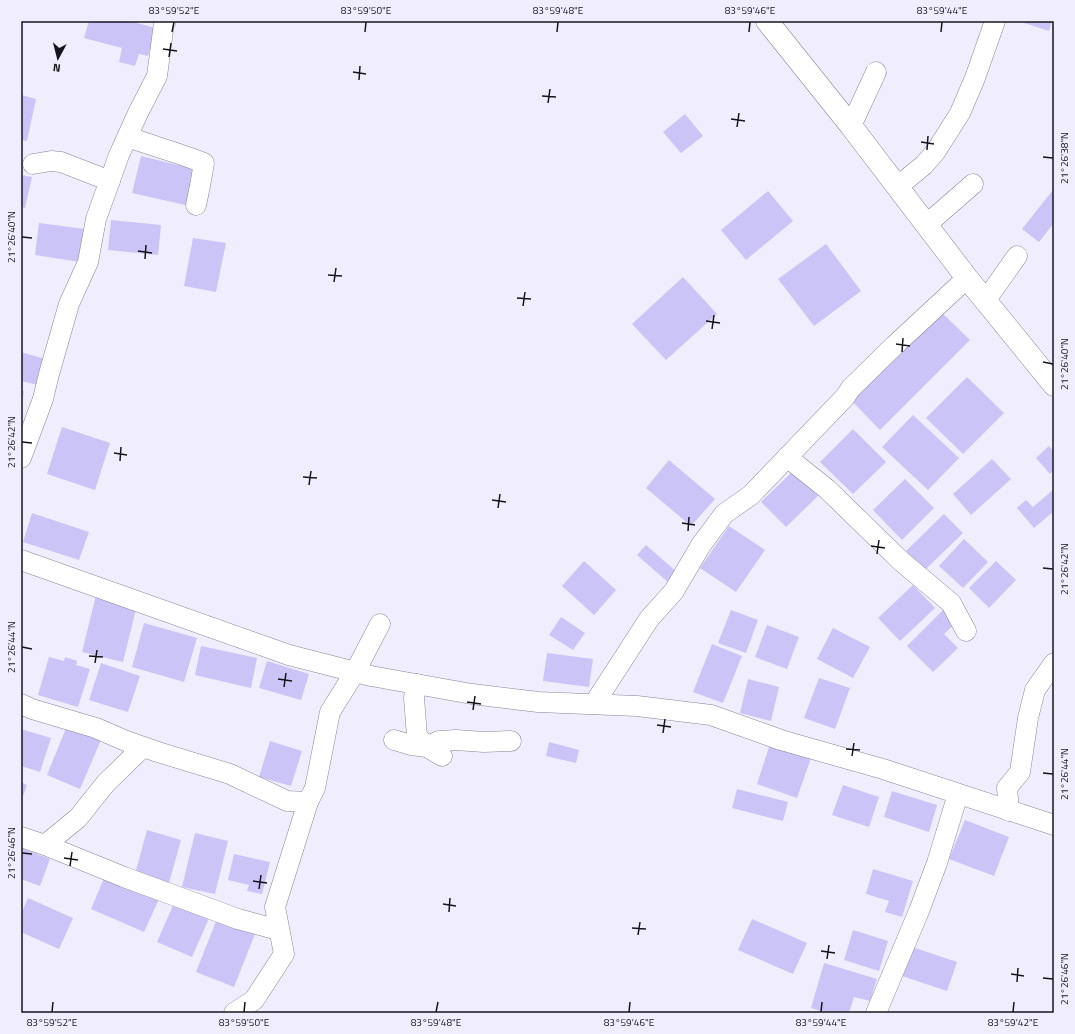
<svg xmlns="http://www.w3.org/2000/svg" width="1075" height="1034" viewBox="0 0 1075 1034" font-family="'Titillium Web',sans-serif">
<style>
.building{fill:#cbc4f7}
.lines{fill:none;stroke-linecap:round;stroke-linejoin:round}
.minor-casing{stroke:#878597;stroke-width:21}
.tertiary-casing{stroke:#878597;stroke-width:23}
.minor{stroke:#fff;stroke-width:20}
.tertiary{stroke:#fff;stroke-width:22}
.ticks{fill:none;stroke:#16151c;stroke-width:1.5}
.neatline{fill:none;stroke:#16151c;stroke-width:1.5}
.ticks-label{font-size:10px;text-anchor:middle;fill:#16151c}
</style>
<rect width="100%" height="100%" fill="#f0eefe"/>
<g class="building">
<path d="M89 21H129L156 28 148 56 139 54 135 66 119 62 122 48 84 38Z"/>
<path d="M1018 21H1052L1049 31Z"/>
<path d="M21 95 36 99 27 141 21 140Z"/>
<path d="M685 114 703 136 681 153 663 132Z"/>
<path d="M141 156 198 170 190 206 132 193Z"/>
<path d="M21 175 32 177 25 208 21 207Z"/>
<path d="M1053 190 1054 191V223L1039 242 1022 229Z"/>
<path d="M768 191 793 221 746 260 721 230Z"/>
<path d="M111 220 161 225 158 255 108 250Z"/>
<path d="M39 223 85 229 80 262 35 255Z"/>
<path d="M193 238 226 243 216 292 184 286Z"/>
<path d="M826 244 861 291 814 326 778 279Z"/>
<path d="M683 277 717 314 666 360 632 324Z"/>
<path d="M939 310 970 340 880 430 850 399Z"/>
<path d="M21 352 45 359 38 385 21 381Z"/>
<path d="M967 377 1004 413 963 454 926 418Z"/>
<path d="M21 391H24L22 403H21Z"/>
<path d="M913 415 959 458 928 490 882 447Z"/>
<path d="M62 427 110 443 95 490 47 474Z"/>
<path d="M853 429 886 462 853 494 820 462Z"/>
<path d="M1049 446 1054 452V470L1050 474 1036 458Z"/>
<path d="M992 459 1011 479 971 515 953 494Z"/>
<path d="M669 460 715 499 691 526 646 488Z"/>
<path d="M793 471 818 496 786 527 761 502Z"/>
<path d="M905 479 934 508 902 540 873 510Z"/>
<path d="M1054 489V511L1034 528 1017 508 1026 500 1033 507Z"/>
<path d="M32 513 89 532 79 560 23 542Z"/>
<path d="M944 514 963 533 925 570 906 551Z"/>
<path d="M729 526 765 550 736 592 700 568Z"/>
<path d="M964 539 988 562 963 588 939 566Z"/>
<path d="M646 545 679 574 670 584 637 555Z"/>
<path d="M584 561 616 590 594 615 562 586Z"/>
<path d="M996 561 1016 580 989 608 969 588Z"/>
<path d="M913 585 935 608 900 641 878 618Z"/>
<path d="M96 595 137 605 123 662 82 652Z"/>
<path d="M945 608 958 621 944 634 958 648 933 672 907 646Z"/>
<path d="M731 610 758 620 746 653 718 643Z"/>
<path d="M561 617 585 633 573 650 549 635Z"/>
<path d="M144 623 197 638 184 682 132 667Z"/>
<path d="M767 625 799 637 787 669 755 657Z"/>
<path d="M833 628 870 647 853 678 817 659Z"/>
<path d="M712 644 742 656 723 703 693 692Z"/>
<path d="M201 646 257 658 251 688 195 675Z"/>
<path d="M547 653 593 659 589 687 543 681Z"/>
<path d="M49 657 64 661 65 657 77 661 76 665 90 669 78 707 38 695Z"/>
<path d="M267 661 309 674 301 700 259 688Z"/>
<path d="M101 663 140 676 128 712 89 700Z"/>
<path d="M819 678 850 688 835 729 804 718Z"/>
<path d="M748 679 779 687 771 721 740 713Z"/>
<path d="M67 726 101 740 80 789 47 775Z"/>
<path d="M21 729 51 738 40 772 21 766Z"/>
<path d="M270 741 302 751 291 786 259 777Z"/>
<path d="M549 742 579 750 576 763 546 756Z"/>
<path d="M770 744 811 758 797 798 757 784Z"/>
<path d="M21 782 27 785 21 802Z"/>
<path d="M843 785 879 797 869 827 832 815Z"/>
<path d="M737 789 788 802 783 821 732 808Z"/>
<path d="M892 791 937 805 929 832 884 817Z"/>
<path d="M965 820 1009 837 994 876 949 859Z"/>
<path d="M147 830 181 840 169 883 135 874Z"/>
<path d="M195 833 228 841 215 894 182 887Z"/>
<path d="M21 848 50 859 40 886 21 879Z"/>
<path d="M234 854 270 862 262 894 247 891 249 885 228 880Z"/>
<path d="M873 869 913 881 902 917 885 912 889 901 866 894Z"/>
<path d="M105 876 159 899 144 932 91 909Z"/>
<path d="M28 898 73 918 59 949 21 932V914Z"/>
<path d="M175 901 210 916 192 957 157 942Z"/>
<path d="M219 914 257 929 234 987 196 972Z"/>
<path d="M752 919 807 943 793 974 738 950Z"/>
<path d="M853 930 888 941 879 971 844 960Z"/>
<path d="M912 947 957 962 947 991 902 976Z"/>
<path d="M824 963 877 979 870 1001 854 997 849 1013H827L811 1008Z"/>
</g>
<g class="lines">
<defs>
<g id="minor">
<path d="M851 126 876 72"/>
<path d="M128 137C153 146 179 153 204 163L200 186 196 205"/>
<path d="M33 164 51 161 61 162 110 181"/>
<path d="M897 187 924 165 936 151 960 113 975 78 995 21"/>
<path d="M926 225 973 184"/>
<path d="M986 300 1017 256"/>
<path d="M787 457 827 489 901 561 951 603 966 631"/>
<path d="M21 458 43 399 49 374 69 304 88 262 96 219 119 155 138 113 157 76 164 23 166 21"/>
<path d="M21 560 289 655 371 676 472 694 538 702 637 706 711 715 781 740 883 769 1054 825"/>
<path d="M416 684 414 698 417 736 427 747 442 756"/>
<path d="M21 704 32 709 96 728 126 741 158 752 230 774 287 801 308 802"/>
<path d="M594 704 649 619 674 591 701 545 724 514 751 495 845 397 851 388 895 345 967 278"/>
<path d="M394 740 411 745 427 747 439 741 456 740 484 742 511 741"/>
<path d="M1009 811 1007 788 1020 772 1028 718 1035 690 1054 663"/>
<path d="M21 837 45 845 124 877 238 919 279 930"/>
<path d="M45 845 78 818 106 783 143 747"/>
<path d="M234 1013 254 1000 284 954 275 907 308 802 315 788 330 712 355 672 380 624"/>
<path d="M876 1013 919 911 937 863 958 794"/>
</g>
<path id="tertiary" d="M767 21 851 126 967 278 1054 385"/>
</defs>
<use href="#minor" class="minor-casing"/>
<use href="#tertiary" class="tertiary-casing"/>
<use href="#minor" class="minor"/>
<use href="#tertiary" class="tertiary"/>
</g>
<path class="ticks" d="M172 32 174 22M365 32 366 22M557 32 558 22M749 32 750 22M941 32 942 22M163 49 177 51M169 57 171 43M353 72 366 74M359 80 360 66M542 96 556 97M548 103 550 89M731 119 745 121M737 127 739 113M921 142 934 144M927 150 928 136M1043 157 1053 158M22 237 32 238M138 251 152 253M145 259 146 245M328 275 342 276M334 282 336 268M517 298 531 299M523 306 525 292M706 321 720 323M712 329 714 315M896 344 910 346M902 352 903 338M1043 362 1053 364M22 442 32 443M114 453 127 455M120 461 121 447M303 477 317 478M309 485 311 471M492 500 506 502M498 508 500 494M682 523 695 525M688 531 689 517M871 546 885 548M877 554 879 540M1043 568 1053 569M22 647 32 649M89 656 103 657M95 663 97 650M278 679 292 681M284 687 286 673M467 702 481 704M473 710 475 696M657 725 671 727M663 733 665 719M846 749 860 750M852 756 854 743M1043 773 1053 774M22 853 32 854M64 858 78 860M70 866 72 852M253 881 267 883M259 889 261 875M443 904 456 906M449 912 450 898M632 928 646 929M638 935 640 922M821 951 835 953M827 959 829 945M1011 974 1024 976M1043 978 1053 979M1017 982 1018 968M52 1012 53 1002M244 1012 245 1002M436 1012 438 1002M629 1012 630 1002M821 1012 822 1002M1013 1012 1014 1002"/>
<rect width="1075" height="1034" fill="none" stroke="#f0eefe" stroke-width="44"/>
<g transform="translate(58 58) rotate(187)" stroke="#f0eefe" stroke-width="3" paint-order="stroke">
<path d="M0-3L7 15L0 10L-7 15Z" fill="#16151c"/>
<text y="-6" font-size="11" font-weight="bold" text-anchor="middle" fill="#16151c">N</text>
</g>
<rect x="22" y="22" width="1031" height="990" class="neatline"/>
<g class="ticks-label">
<text x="174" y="14">83°59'52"E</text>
<text x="366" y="14">83°59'50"E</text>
<text x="558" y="14">83°59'48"E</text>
<text x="750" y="14">83°59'46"E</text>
<text x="942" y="14">83°59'44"E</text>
<text transform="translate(1064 158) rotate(-90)" y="4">21°26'38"N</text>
<text transform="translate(11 237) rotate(-90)" y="4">21°26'40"N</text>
<text transform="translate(1064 364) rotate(-90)" y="4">21°26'40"N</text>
<text transform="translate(11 442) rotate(-90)" y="4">21°26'42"N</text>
<text transform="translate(1064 569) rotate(-90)" y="4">21°26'42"N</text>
<text transform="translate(11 647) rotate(-90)" y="4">21°26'44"N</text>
<text transform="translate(1064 774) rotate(-90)" y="4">21°26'44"N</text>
<text transform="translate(11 853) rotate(-90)" y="4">21°26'46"N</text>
<text transform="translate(1064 979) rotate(-90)" y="4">21°26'46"N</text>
<text x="52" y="1026">83°59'52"E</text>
<text x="244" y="1026">83°59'50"E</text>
<text x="436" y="1026">83°59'48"E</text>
<text x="629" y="1026">83°59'46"E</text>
<text x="821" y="1026">83°59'44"E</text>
<text x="1013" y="1026">83°59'42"E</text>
</g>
</svg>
